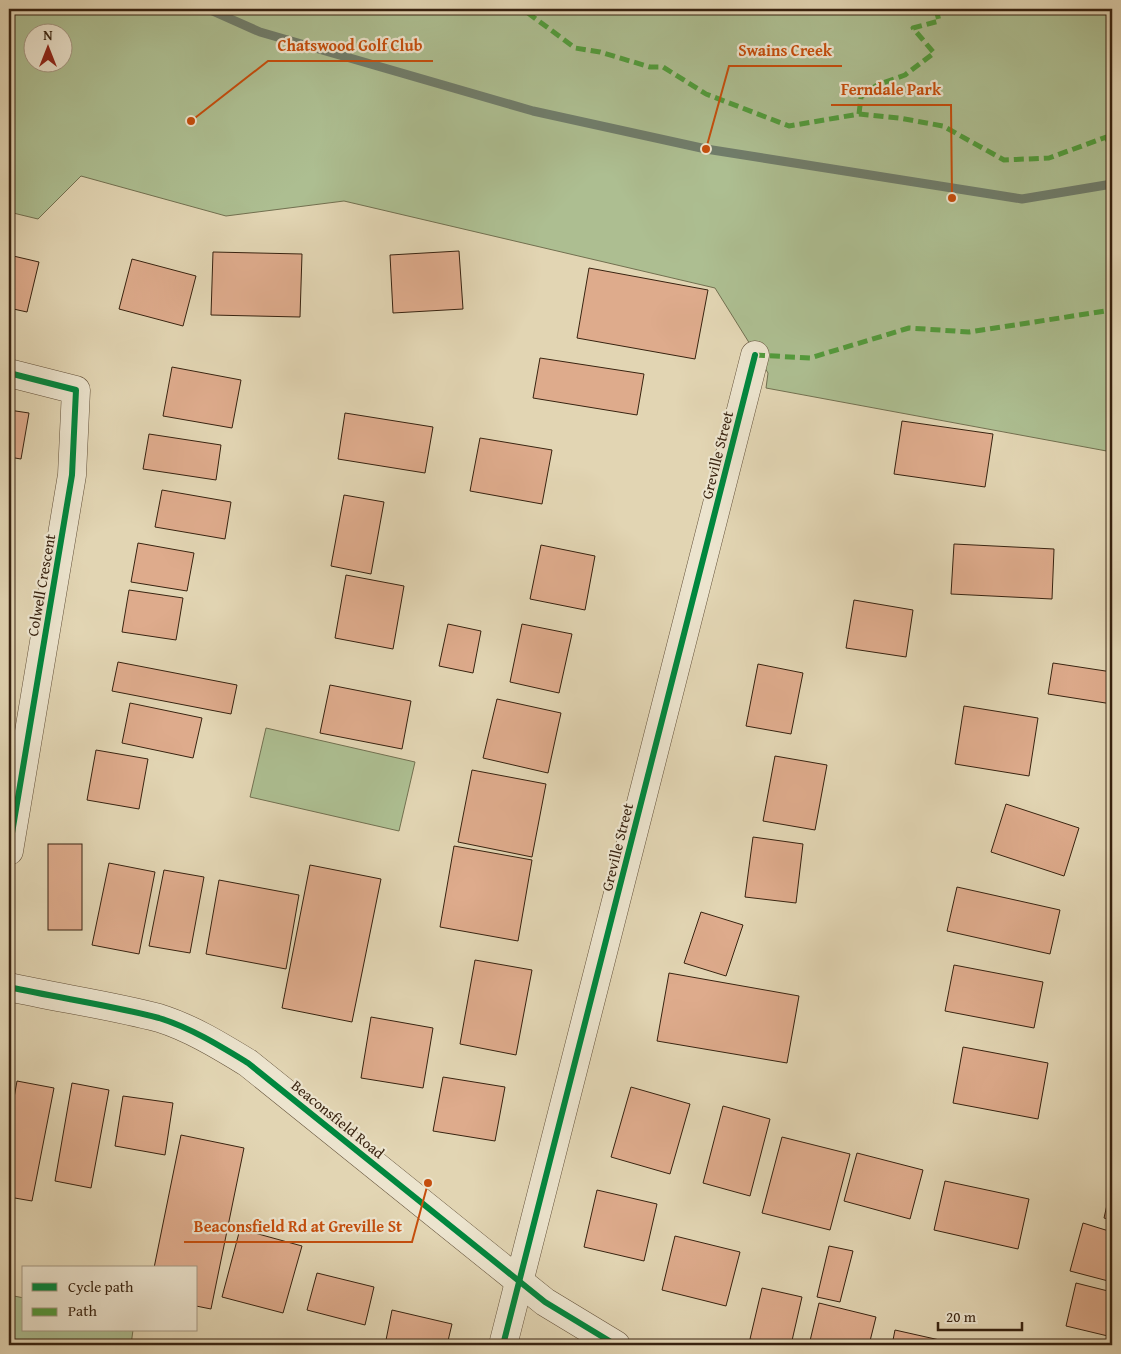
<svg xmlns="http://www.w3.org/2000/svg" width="1121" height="1354" viewBox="0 0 1121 1354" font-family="'Gentium Book Plus',serif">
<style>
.green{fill:#adbe91;stroke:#727050;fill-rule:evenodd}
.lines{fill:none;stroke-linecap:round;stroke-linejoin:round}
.stream{stroke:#707d6b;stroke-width:9}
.building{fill:#deab8c;stroke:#382310}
.minor-casing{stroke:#625039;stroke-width:29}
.path{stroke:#382310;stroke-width:3;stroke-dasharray:1 2.5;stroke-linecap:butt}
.minor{stroke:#ece4ce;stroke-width:28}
.quiet{stroke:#529b3c;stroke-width:5;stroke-dasharray:10 5;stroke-linecap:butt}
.cycleway-casing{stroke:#ece4ce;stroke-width:9}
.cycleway{stroke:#00873e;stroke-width:6}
.labels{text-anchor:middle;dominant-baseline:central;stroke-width:4.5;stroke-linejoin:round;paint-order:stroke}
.street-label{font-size:15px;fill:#382310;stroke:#ece4ce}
.leader{fill:none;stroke:#c54e0d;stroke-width:2}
.callout-dot{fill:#c54e0d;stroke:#ece4ce;stroke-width:2}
.callout-label{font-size:16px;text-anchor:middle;font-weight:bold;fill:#c54e0d;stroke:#ece4ce;stroke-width:4.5;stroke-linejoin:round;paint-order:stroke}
</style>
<rect width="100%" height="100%" fill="#e2d5b3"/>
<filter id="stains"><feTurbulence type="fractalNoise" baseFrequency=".004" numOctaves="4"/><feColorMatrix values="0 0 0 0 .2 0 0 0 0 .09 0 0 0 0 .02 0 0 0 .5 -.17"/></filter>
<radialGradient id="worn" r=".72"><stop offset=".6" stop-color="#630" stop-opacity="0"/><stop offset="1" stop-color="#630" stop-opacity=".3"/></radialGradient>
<g class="green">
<path d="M9 9H1112V452L766 388 768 373 715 288 344 201 226 216 81 176 38 219 9 212ZM32 32H62V62H32Z"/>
<path d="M266 728 415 762 399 831 250 797Z"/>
<path d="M9 1295 24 1298V1330H133L131 1345H9Z"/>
</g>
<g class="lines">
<path class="stream" d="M208 9 260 32 533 111 706 149 1022 199 1112 184"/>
</g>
<g class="building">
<path d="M459 251 463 309 393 313 390 255Z"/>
<path d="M213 252 302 254 300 317 211 315Z"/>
<path d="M9 255 39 262 27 312 9 308Z"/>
<path d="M132 259 196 276 183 326 119 309Z"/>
<path d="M589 268 708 290 695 359 577 338Z"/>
<path d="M540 358 644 374 637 415 533 398Z"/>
<path d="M172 367 241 380 232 428 163 416Z"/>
<path d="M9 410 29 413 21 459 9 457Z"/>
<path d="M345 413 433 427 425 473 338 459Z"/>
<path d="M902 421 993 434 985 487 894 474Z"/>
<path d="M149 434 221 445 216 480 143 469Z"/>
<path d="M480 438 552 450 542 504 470 491Z"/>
<path d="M162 490 231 502 225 539 155 527Z"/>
<path d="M344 495 384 502 371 574 331 566Z"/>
<path d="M138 543 194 553 187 591 131 582Z"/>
<path d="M954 544 1054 549 1052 599 951 594Z"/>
<path d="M541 545 595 556 585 610 530 599Z"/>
<path d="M346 575 404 586 393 649 335 638Z"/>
<path d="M129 590 183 598 176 640 122 632Z"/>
<path d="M854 600 913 610 906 657 846 648Z"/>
<path d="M448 624 481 631 473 673 439 666Z"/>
<path d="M522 624 572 634 559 693 510 682Z"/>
<path d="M118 662 237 685 231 714 112 691Z"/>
<path d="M1053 663 1112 672V704L1048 694Z"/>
<path d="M758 664 803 673 791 734 746 726Z"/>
<path d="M330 685 411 701 402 749 320 733Z"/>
<path d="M497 699 561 713 548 773 483 758Z"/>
<path d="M130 703 202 718 193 758 122 743Z"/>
<path d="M964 706 1038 718 1029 776 955 764Z"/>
<path d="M96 750 148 759 139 809 87 800Z"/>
<path d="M775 756 827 765 815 830 763 821Z"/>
<path d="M472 770 546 784 532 857 458 842Z"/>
<path d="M1006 804 1079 828 1064 876 991 852Z"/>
<path d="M753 837 803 844 796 903 745 897Z"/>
<rect x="48" y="844" width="34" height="86"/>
<path d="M454 846 532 860 518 941 440 927Z"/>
<path d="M109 863 155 872 139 954 92 945Z"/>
<path d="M310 865 381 879 352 1022 282 1008Z"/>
<path d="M164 870 204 877 190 953 149 946Z"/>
<path d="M219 880 299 895 286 969 206 954Z"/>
<path d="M957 887 1060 910 1050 954 947 931Z"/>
<path d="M701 912 743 925 726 976 684 963Z"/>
<path d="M475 960 532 970 516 1055 460 1044Z"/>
<path d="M954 965 1043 982 1034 1028 945 1011Z"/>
<path d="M669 973 799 996 787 1063 657 1041Z"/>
<path d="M371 1017 433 1028 423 1088 361 1078Z"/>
<path d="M963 1047 1048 1063 1038 1119 953 1103Z"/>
<path d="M443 1077 505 1087 495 1141 433 1131Z"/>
<path d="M17 1081 54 1088 32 1201 9 1197V1126Z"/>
<path d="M72 1083 109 1090 91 1188 55 1181Z"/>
<path d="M631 1087 690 1104 670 1174 611 1157Z"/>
<path d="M123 1096 173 1103 165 1155 115 1146Z"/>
<path d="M723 1106 770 1119 750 1196 703 1183Z"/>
<path d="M181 1135 244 1148 211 1309 196 1306V1268H154Z"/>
<path d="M782 1137 850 1154 830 1230 762 1213Z"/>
<path d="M857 1153 923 1170 910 1219 844 1201Z"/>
<path d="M945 1181 1029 1199 1018 1249 934 1230Z"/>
<path d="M1112 1183V1220L1104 1218Z"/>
<path d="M597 1190 657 1204 644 1261 584 1247Z"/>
<path d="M1083 1223 1112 1232V1282L1070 1271Z"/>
<path d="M240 1229 302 1246 283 1313 222 1297Z"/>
<path d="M675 1236 740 1252 726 1306 662 1290Z"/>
<path d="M829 1246 853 1251 840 1302 817 1297Z"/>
<path d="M317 1273 374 1287 365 1325 307 1310Z"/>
<path d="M1076 1283 1112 1292V1337L1066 1326Z"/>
<path d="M762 1288 802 1297 791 1345H777L750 1339Z"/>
<path d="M819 1303 876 1317 869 1345H809Z"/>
<path d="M392 1310 452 1324 447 1345H385Z"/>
<path d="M895 1330 944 1341 943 1345H892Z"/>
</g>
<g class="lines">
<defs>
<g id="minor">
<path d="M9 373 76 390 72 475 9 851"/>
<path d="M9 987C58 998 110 1005 159 1018 191 1028 220 1046 248 1063L545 1302 616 1345"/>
<path d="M503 1345 755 355"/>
</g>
</defs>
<use href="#minor" class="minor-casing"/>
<path class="path" d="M9 66 13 29 10 9"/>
<use href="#minor" class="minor"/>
<g class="quiet">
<path d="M513 9 528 13 575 48 600 52 650 67H663L706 94 789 126 859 114 899 118 943 126 1004 160 1049 158 1112 135"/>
<path d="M859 114 861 97 877 85 905 75 934 53 913 28 939 21 936 9"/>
<path d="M1105 136 1112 147"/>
<path d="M755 355 810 358 909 328 969 332 1112 310"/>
</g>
<defs>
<g id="cycleway">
<path d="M9 373 76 390 72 475 9 851"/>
<path d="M9 987C58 998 110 1005 159 1018 191 1028 220 1046 248 1063L545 1302 616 1345"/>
<path d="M503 1345 755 355"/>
</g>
</defs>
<use href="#cycleway" class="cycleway-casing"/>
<use href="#cycleway" class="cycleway"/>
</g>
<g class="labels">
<g class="street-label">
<text transform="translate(717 455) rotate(-76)">Greville Street</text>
<text transform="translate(41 585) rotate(-80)">Colwell Crescent</text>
<text transform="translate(617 847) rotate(-76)">Greville Street</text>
<text transform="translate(338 1119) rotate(39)">Beaconsfield Road</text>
</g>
</g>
<path class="leader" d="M191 121L268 61H433M706 149L729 66H842M952 198L951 105H831M428 1183L412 1242H184"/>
<g class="callout-dot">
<circle cx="191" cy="121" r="5"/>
<circle cx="706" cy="149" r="5"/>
<circle cx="952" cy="198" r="5"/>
<circle cx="428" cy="1183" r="5"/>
</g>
<g class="callout-label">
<text x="350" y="51">Chatswood Golf Club</text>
<text x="785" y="56">Swains Creek</text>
<text x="891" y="95">Ferndale Park</text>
<text x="298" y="1232">Beaconsfield Rd at Greville St</text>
</g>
<rect width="1121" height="1354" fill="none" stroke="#e2d5b3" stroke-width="30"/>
<rect x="10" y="10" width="1101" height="1334" fill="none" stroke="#382310" stroke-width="2.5"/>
<rect x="15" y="15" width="1091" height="1324" fill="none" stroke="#382310"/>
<rect x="22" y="1266" width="175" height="65" fill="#ece4ce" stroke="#a49782"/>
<rect x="32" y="1283" width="25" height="8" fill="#00873e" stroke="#a49782"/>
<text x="68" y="1292" font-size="15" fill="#382310">Cycle path</text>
<rect x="32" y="1308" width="25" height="8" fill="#529b3c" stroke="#a49782"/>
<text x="68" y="1316" font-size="15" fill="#382310">Path</text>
<g transform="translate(48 48)"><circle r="24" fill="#ece4ce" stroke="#a49782"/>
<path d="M0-4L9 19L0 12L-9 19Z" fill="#8f2418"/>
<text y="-8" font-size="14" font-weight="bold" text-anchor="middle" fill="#382310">N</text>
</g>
<path d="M938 1322v8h84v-8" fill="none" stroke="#382310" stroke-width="2.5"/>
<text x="946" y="1322" font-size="15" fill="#382310" stroke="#ece4ce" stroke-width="4" paint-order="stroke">20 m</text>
<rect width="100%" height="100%" filter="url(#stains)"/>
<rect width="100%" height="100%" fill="url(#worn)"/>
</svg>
